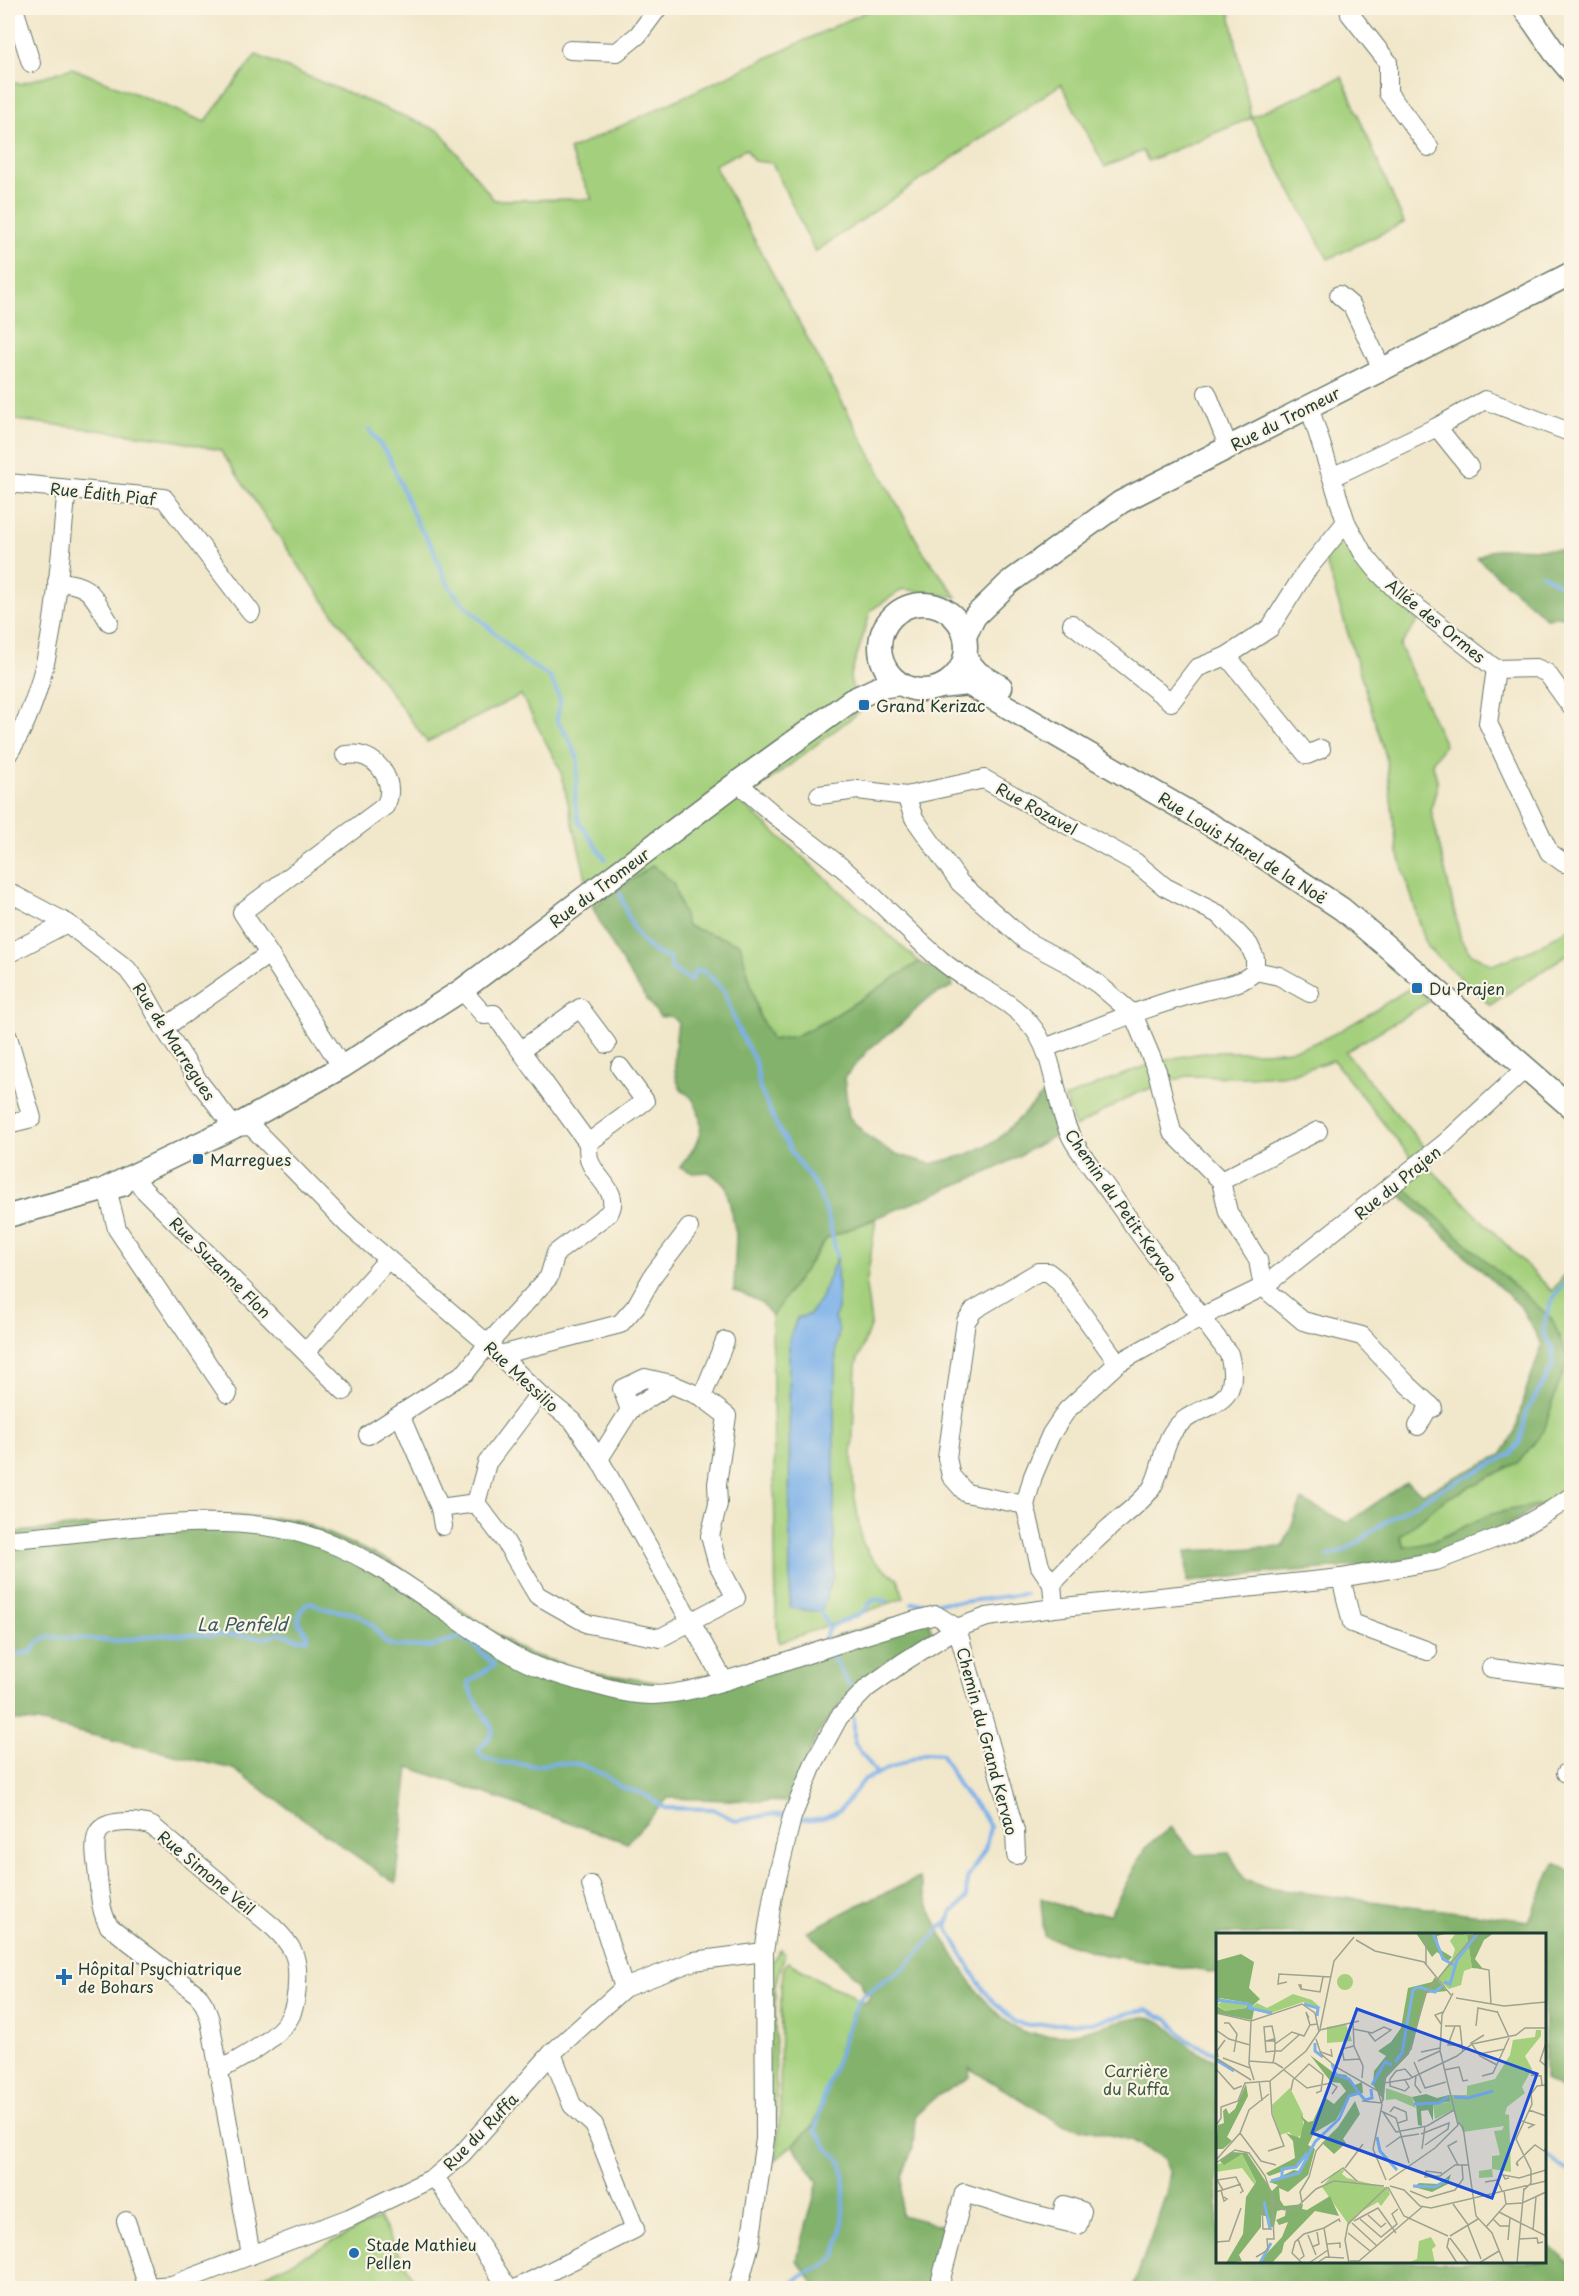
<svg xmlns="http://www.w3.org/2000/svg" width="1579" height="2296" viewBox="0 0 1579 2296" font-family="'Playpen Sans',sans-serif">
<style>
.green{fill:#a4d07d;stroke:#628658;stroke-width:1.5}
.forest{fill:#83b26c;stroke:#517850;stroke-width:1.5}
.water{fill:#7cb1ea;stroke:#4e778f;stroke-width:1.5}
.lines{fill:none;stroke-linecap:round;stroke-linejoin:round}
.stream{stroke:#7cb1ea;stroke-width:4}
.minor-casing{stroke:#687869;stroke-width:20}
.major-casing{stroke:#687869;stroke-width:25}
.minor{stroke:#fff;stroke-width:18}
.major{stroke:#fff;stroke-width:22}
.poi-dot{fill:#1f6fb2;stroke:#fcf5e5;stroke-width:2}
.labels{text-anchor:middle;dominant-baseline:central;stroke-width:4.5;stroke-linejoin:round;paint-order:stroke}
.street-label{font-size:16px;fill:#1f3d34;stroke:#fcf5e5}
.poi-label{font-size:16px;fill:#1f3d34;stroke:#fcf5e5;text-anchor:start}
.park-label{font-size:16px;fill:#3a5a43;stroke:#fcf5e5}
.water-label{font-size:18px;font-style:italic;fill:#365a62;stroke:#fcf5e5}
.inset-river{fill:none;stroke:#7cb1ea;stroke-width:3}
.inset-road{fill:none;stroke:#9da38f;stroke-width:1.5}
.view{fill:#1d4ed8;fill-opacity:0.15;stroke:#1d4ed8;stroke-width:3}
.inset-edge{fill:none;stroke:#1f3d34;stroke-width:3}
</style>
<rect width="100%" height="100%" fill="#fcf5e5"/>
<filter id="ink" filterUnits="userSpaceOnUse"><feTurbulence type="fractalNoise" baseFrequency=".0167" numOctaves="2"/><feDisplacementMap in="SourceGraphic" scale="12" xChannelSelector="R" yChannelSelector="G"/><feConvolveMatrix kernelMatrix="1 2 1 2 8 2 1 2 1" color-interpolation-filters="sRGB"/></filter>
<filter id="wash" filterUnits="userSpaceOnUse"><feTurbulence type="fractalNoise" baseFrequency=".008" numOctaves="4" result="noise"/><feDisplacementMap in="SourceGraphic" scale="24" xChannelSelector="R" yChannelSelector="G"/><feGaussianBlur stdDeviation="1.35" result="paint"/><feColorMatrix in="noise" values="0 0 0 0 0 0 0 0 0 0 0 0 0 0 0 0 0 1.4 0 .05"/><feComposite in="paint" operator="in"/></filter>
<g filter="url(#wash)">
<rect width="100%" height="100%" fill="#f1e7cb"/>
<g class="green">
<path d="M874 8H1229L1251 117 1342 77 1404 223 1328 259 1251 118 1148 161 1143 151 1105 167 1061 84 815 252 772 163 754 161 746 149 714 165 922 550 957 597 903 589 871 610 850 678 859 712 741 802 919 962 828 1020 795 1036 772 1040 759 1015 740 944 687 926 673 884 653 865 593 908 560 769 521 695 427 742 303 572 220 450 163 438 8 419V82L20 84 72 68 205 122 256 55 440 131 494 200 592 199 569 150Z"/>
<path d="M1338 542 1347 543 1382 589 1418 621 1400 646 1445 745 1432 762 1438 783 1431 809 1461 940 1470 953 1492 965 1532 950 1571 927V952L1490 1005 1427 947 1397 849 1386 757 1324 556Z"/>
<path d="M1413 986 1430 1001 1345 1052 1426 1149 1412 1159 1333 1060 1292 1074 1248 1077 1187 1076 1137 1093 1075 1127 1065 1098C1111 1080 1155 1058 1204 1053 1239 1049 1276 1057 1309 1045 1346 1031 1379 1007 1413 986Z"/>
<path d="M1428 1166 1552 1291 1571 1267V1485L1543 1504 1489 1515 1438 1539 1417 1547 1404 1546 1400 1536 1444 1500 1519 1462 1569 1360 1494 1269 1402 1186Z"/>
<path d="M876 1219 866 1286 871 1324 856 1365 852 1456 854 1492 862 1542 873 1560 898 1579 904 1598 779 1643 776 1615 772 1316 827 1238Z"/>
<path d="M781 1949 785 1954 775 1987 776 2134 772 2156 768 2159 771 1963Z"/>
<path d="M788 1962 828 1985 849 1993 858 2001 842 2039 814 2125 776 2160 780 2114 781 1987 784 1967Z"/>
<path d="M379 2218 419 2288H240Z"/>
</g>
<g class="forest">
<path d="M1511 548 1571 550V616L1546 618 1477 558 1489 551Z"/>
<path d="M653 865 673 883 687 926 740 944 759 1015 772 1040 796 1036 828 1020 919 962 951 978 953 986 927 999 901 1024 869 1049 844 1078 849 1117 866 1135 893 1153 931 1164 966 1155 996 1141 1051 1087 1061 1132 995 1169 827 1238 772 1316 761 1302 734 1290 736 1234 726 1186 709 1172 693 1173 680 1167C698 1145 709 1128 693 1100 690 1095 683 1092 680 1087 670 1071 676 1040 678 1022L670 1016 660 1017C634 983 611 947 593 908Z"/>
<path d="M1402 1186 1552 1319 1569 1360 1558 1386 1544 1431 1519 1462 1444 1500 1400 1536 1404 1546C1435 1547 1459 1527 1487 1516 1504 1509 1525 1508 1543 1504 1509 1525 1471 1546 1432 1555 1381 1567 1329 1568 1278 1572 1247 1575 1217 1579 1187 1582L1186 1551 1283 1547 1302 1500 1347 1523 1406 1482 1423 1493 1501 1455 1515 1433 1523 1400 1542 1345 1520 1306 1396 1191Z"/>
<path d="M204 1514 295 1519 392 1562 483 1625 526 1653 590 1672 675 1685 927 1609 932 1635 887 1662 846 1697 816 1736 792 1802 668 1798 627 1843 409 1767 396 1884 233 1769 38 1722 8 1720V1533Z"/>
<path d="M1171 1827 1195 1855 1229 1853 1245 1880 1266 1888 1529 1921 1555 1863 1571 1872V2095L1545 2080 1544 1934H1218L1217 1973 1104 1955 1044 1936 1041 1898 1079 1912 1110 1914 1145 1848Z"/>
<path d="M919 1878C926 1897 933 1919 943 1937 960 1967 990 2017 1022 2031 1037 2038 1060 2035 1076 2033 1097 2029 1133 2013 1152 2018 1169 2023 1182 2042 1196 2051 1203 2055 1211 2057 1217 2060L1218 2262H1544L1545 2243 1571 2264V2288H1133L1166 2194 1170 2173 1163 2158 1131 2140 1061 2124 969 2068 970 2077 937 2096 915 2117 913 2147 902 2177 901 2215 944 2226 930 2285 917 2288H814L815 2286 797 2260 818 2182 793 2145 814 2125 852 2012 858 2001 865 2003 871 1996 863 1989 861 1982 807 1932 860 1904Z"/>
</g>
<path class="water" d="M837 1256 838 1309 834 1318 839 1330 836 1346 834 1410V1575L821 1612 790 1608 789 1341 797 1318 809 1315 821 1298Z"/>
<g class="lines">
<g class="stream">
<path d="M369 429 389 457 417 523 433 548 445 579 457 597 523 660 550 677 560 699 557 721 568 737 578 759 575 803 579 822 605 859"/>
<path d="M1542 574 1572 592"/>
<path d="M620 893C628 919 639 951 669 958L672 969 691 981 695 971H704L724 991 737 1027 756 1063 760 1089 777 1126 792 1153 817 1188 828 1217 837 1256"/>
<path d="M1327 1556C1341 1555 1356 1543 1368 1534 1412 1502 1462 1479 1511 1454L1520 1441 1527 1411 1553 1366V1349L1543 1333C1548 1303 1552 1297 1572 1274"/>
<path d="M912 1603 962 1602 1025 1594"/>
<path d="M821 1612 829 1628"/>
<path d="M826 1642C821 1622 851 1621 864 1611 867 1608 870 1603 873 1599L887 1601"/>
<path d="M828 1652 838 1665 849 1685"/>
<path d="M8 1654 31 1653 37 1643 45 1638 56 1637 118 1641 160 1635H235L268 1638 280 1633 299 1639H307V1634L298 1622C299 1614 303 1606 310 1602L326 1609 356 1614 371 1624 386 1643 397 1646 432 1647 459 1637 473 1644 494 1665 468 1683 471 1692 493 1730 490 1737 479 1749V1753L484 1758 497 1762 520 1764 535 1766 555 1763 579 1764 603 1774 622 1788 642 1793 665 1808 713 1809 736 1821 773 1814 788 1816"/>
<path d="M854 1718V1742L877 1774"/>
<path d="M798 1818 809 1820 823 1818 840 1810 865 1779 926 1753 942 1754 959 1787 982 1813 990 1827 985 1849 967 1879 966 1899 951 1914 947 1927 975 1977 991 1999 1015 2022 1029 2025 1091 2023 1133 2012 1148 2010 1170 2021 1187 2040 1218 2054"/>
<path d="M1544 2153 1572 2174"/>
<path d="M790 2288C800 2269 823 2272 834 2257 843 2245 847 2176 841 2162 839 2157 832 2153 828 2149 823 2143 822 2135 815 2130L824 2095 855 2008 862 1996 904 1968 948 1920"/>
</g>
</g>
</g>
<g filter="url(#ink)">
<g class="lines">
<defs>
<g id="minor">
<path d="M14 8 31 63"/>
<path d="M1354 8 1350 14 1388 62V93L1429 147"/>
<path d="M570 50 617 52 638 35 658 8"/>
<path d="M1339 295 1352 306 1382 369"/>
<path d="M1207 393 1228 446"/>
<path d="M1309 406 1346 522 1363 553 1380 574 1399 593 1496 669 1536 668 1547 673 1572 708"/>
<path d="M1437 427 1469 467"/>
<path d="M1332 477 1437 427 1485 400 1572 433"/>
<path d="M8 483 164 498 251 612"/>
<path d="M57 582C92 584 92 595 109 622"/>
<path d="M1072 624 1171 702 1197 668 1227 656 1270 628 1306 571 1346 522"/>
<path d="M1227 656 1307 755 1321 749"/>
<path d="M1496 669 1488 723 1549 852 1564 863 1572 860"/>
<path d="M8 754C57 680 57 576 67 489"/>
<path d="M738 782C771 816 811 841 846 871 879 900 909 933 942 961 970 985 1007 996 1030 1024 1058 1056 1053 1106 1074 1142 1085 1160 1099 1177 1111 1194 1149 1248 1189 1301 1229 1354 1245 1416 1195 1398 1172 1433 1161 1450 1162 1473 1151 1489 1141 1503 1124 1515 1111 1526 1090 1545 1071 1563 1052 1584L1054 1608"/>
<path d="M819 795 858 790 906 796"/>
<path d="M8 893 14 895 67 923 127 969 142 989 164 1028 199 1082 234 1127 251 1126 349 1226 488 1344 539 1394 573 1421 599 1459 724 1681"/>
<path d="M8 954 67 923"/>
<path d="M1255 971V958L1249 945 1220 915 1165 887 1135 862 984 779 906 796 914 818 960 883 1026 941 1069 964 1098 984 1133 1014 1157 1071 1172 1132 1221 1181 1228 1212 1258 1260 1263 1287 1303 1321 1362 1336 1406 1383 1433 1408"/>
<path d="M164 1028 269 954"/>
<path d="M8 1037 32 1118 8 1124"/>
<path d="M1045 1048C1099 1027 1152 1004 1208 990 1223 987 1245 983 1255 971L1279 976 1310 993"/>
<path d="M521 1050 580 1008 607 1044"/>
<path d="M342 1067 242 912 385 806C397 786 381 759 359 755 355 754 349 755 345 755"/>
<path d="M588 1143 645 1101 620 1067"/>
<path d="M138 1181 143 1189 344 1391"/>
<path d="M1221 1181 1318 1131"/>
<path d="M107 1188 117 1229 228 1394"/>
<path d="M306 1352 388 1259"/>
<path d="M500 1355 620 1324 636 1306 654 1274 689 1228"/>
<path d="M539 1394 487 1463 476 1503 505 1541 537 1595 588 1624 660 1638 736 1598 717 1562 710 1536 718 1504 717 1484 727 1416 702 1397 671 1384 630 1410 599 1459"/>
<path d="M702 1397 725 1341"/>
<path d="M630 1410 622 1389 645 1378 671 1384"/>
<path d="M403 1422 440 1508 476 1503"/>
<path d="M1418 1426 1430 1405"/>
<path d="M368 1435 466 1372 488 1344 549 1277 556 1253 609 1213C621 1193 597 1180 590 1162 588 1157 588 1149 588 1143L494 1014 484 1015 462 990"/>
<path d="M1025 1505 966 1493 951 1476 947 1458 966 1321 974 1310 1038 1272H1048L1058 1280 1118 1363"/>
<path d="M440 1508 443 1526"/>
<path d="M8 1539C101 1534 212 1508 303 1534 383 1556 449 1621 522 1660 545 1672 571 1679 596 1685 614 1690 633 1695 653 1695 688 1694 724 1681 757 1671 813 1653 868 1632 924 1618L936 1615 957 1628"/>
<path d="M1341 1578 1352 1623 1428 1651"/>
<path d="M1052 1584 1040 1566 1025 1505 1033 1476 1044 1450 1051 1434 1067 1410 1118 1363 1201 1317 1263 1287 1445 1143 1525 1069"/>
<path d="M957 1628 1015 1831 1016 1855"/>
<path d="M1491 1668 1572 1678"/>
<path d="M1566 1773H1572"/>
<path d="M591 1885 624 1988"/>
<path d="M218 2071C240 2059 280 2038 291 2015 295 2005 297 1994 297 1983 299 1956 292 1945 273 1927L152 1826C139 1821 103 1818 97 1835 93 1848 97 1864 98 1877 100 1894 100 1911 109 1926L198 1995 205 2006 210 2020 251 2255"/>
<path d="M435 2177 508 2288"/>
<path d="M126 2221 148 2287 172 2285 349 2218 435 2177 462 2154 552 2053 624 1988 694 1961 764 1952"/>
<path d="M517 2288 635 2229 594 2125 572 2105 552 2053"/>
<path d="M738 2288 750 2244 765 2139 764 1952 773 1895 792 1817 813 1765 839 1717 867 1688 902 1663 957 1628 987 1617 1054 1608 1341 1578 1436 1561 1512 1532 1551 1510 1572 1496"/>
<path d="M942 2288 941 2279 964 2193 1021 2211 1078 2225 1082 2211 1064 2205 1061 2220"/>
</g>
<g id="major">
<path d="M1524 8 1555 53 1572 73"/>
<circle cx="923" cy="647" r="43"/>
<path d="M965 636 975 616 1010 582 1121 502 1572 273"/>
<path d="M965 658 978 673 1001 687"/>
<path d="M940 687 968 684 1247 846 1342 909 1385 945 1572 1108"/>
<path d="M107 1188 234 1127 342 1067 462 990 738 782 852 700 880 687 900 684"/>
<path d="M8 1216 122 1185"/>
</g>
</defs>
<use href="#minor" class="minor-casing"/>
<use href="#major" class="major-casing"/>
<use href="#minor" class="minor"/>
<use href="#major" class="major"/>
</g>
</g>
<g class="poi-dot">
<rect x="858" y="699" width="12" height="12" rx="3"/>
<rect x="1411" y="982" width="12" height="12" rx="3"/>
<rect x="192" y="1153" width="12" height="12" rx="3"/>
<path d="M61 1968h6v6h6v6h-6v6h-6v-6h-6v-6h6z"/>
<circle cx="354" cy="2253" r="6"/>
</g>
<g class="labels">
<g class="street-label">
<text transform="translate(1285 418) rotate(-27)">Rue du Tromeur</text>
<text transform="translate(103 493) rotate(6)">Rue Édith Piaf</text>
<text transform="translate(1436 620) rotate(39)">Allée des Ormes</text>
<text transform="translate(1037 808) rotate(29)">Rue Rozavel</text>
<text transform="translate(1243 847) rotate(32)">Rue Louis Harel de la Noë</text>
<text transform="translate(599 887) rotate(-37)">Rue du Tromeur</text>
<text transform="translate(175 1041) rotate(57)">Rue de Marregues</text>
<text transform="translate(1397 1182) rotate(-39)">Rue du Prajen</text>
<text transform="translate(1122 1205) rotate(55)">Chemin du Petit-Kervao</text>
<text transform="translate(221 1267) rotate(45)">Rue Suzanne Flon</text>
<text transform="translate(522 1376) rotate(43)">Rue Messilio</text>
<text transform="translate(988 1741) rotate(75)">Chemin du Grand Kervao</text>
<text transform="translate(207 1872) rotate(40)">Rue Simone Veil</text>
<text transform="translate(480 2131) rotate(-46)">Rue du Ruffa</text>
</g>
<g class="poi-label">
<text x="876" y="705">Grand Kerizac</text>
<text x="1429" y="988">Du Prajen</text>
<text x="210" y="1159">Marregues</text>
<text x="78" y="1968">Hôpital Psychiatrique<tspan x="78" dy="18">de Bohars</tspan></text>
<text x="366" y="2244">Stade Mathieu<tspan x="366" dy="18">Pellen</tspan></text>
</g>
<g class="park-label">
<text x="1136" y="2070">Carrière<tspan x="1136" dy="18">du Ruffa</tspan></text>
</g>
<g class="water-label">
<text x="242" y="1623">La Penfeld</text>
</g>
</g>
<g transform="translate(1216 1933)">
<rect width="330" height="330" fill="#f1e7cb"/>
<path d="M240 0 251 2 256 35 248 38 245 52 233 56 221 46 236 26 239 16 234 8ZM121 49a8 8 0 1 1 16 0a8 8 0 1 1-16 0ZM77 61 96 67 105 75 87 69 52 81 34 75 41 70 51 75ZM3 65 28 70H32L30 75 9 78 1 72 5 69ZM130 91 136 108 111 110V94ZM320 97H325V103L309 123 316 136 306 154 309 160 291 174 289 181 293 182 295 239 276 236 277 244 263 245V238L276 236V223L284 222 278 198 286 197 288 193 247 199 237 177 219 186 217 172 232 169 233 162H251V153L279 146 294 122 297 107 319 104ZM74 155 87 181V200L80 206 73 199 64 202 57 181 56 172ZM170 155 196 164 200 175 179 166 170 167ZM26 221 40 250 38 251 26 235 0 239V232ZM129 236 126 241 131 245 172 255 174 261 165 273 162 269 141 281 133 292 106 254 118 240ZM215 304 220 313 216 316 219 330H192L201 326 203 308Z" fill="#a4d07d"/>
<path d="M200 0H233L221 3 223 16 236 24 232 28 221 19 216 24ZM278 0 268 7 259 26 267 36 256 35 251 2ZM25 21 38 29 33 55 44 66 34 75 38 77 36 87 0 80V28ZM4 65 32 70V71L30 75 9 78 1 73ZM219 44 231 58 211 60 193 121 169 146 168 168 157 152 158 138 170 123 162 118 175 109 185 95 192 55 216 49ZM94 122 118 140 130 142 139 152 146 149 147 160 133 163 120 187 98 200 92 212 99 216 92 242 72 259 63 255 64 267 68 273 87 271 86 276 91 277 114 263 123 283 99 278 68 310 66 319 56 330H42L66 304 72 289 63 292 60 287 69 283 70 276 61 278 58 294H54L53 284 45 282V294L23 322 26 328 10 330 27 301 30 264 40 249 26 221 8 232 4 228 15 219 31 220 56 258 62 252 53 249 78 237 82 238 92 226 91 221 81 233 53 243 50 240 79 225 77 208 70 200 84 205 88 189 84 182 92 189 97 188 108 164 118 171 130 158 124 150 115 149ZM30 151 32 163 11 204 16 208 7 216H0L2 192 8 190 7 178 10 175 13 181 19 176ZM210 161 221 165 233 162 234 168 217 172V188L212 177 205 178 206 193 202 192 200 171 196 164ZM139 168 144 181 127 206 130 210 118 221 106 210 122 194ZM235 241 232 251 216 259 198 254 203 250 223 251Z" fill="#83b26c" fill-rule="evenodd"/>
<path class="inset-river" d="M217 0 227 26 238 32M228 49 234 51 241 27 261 1M0 67 33 71M36 71 33 75 56 80M88 71 102 75 101 83M99 110V118L107 124M0 127 18 138M179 129 186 120 197 57 203 54 219 59 226 53M116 131 120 142 133 146 143 160M156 152 169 129 176 132M238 164 252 165 277 158M198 171 223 170 232 164M161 204 164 218 181 237M66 245V236L80 234 91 220M55 248 83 240 99 209 123 186 133 163 143 160 149 167 156 165 155 156M197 253 219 254 232 246M48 268 54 296M44 330 55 310"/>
<path class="inset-road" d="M140 7 159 18 208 29 235 62M210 31V0M263 35 273 37 275 71M71 49 62 51 63 41 115 44M85 56 83 52H85V56L104 59 107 44M240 65 288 73 330 69M281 78 293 104M0 80 35 88 86 71 99 80 103 99M93 85 90 79 94 92M35 88 33 131 38 147M137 89 138 113 147 133 146 145M8 90H13L21 101 18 119M225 91 219 82 227 79M229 93H244L246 112M239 93 232 112H246L247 119M260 93 262 75 281 79M104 96 118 28 138 4M137 96 152 99 156 100 168 94 175 97 159 108 152 99M0 97 13 106 34 112M268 102 255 110 264 123 281 132M58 106V108H50ZM100 106 105 121 120 134 162 158 166 172 157 216 170 247M330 110 324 128 330 133M59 111 76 99 88 103 94 92 101 91M138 113 126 116 128 127 144 126M105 119 116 123 115 116M205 119 224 115M263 121 289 116M2 124 1 118 9 107M0 125 35 147M7 125 34 135M33 128 59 130 67 135M202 128 224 118M198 129 209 155 230 149M57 130 59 118V107L56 93 48 94 50 119 59 118H65L83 102M0 136 18 156 26 153M68 137 91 155 115 150 121 154 116 161M228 137 243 134 247 148 252 147M200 142 199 152 205 160M315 142 325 143 326 152M266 143 277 140 293 105M189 147 193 154 189 158 174 153V146L180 138 189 136 196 144M43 148 46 168M54 148 90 118 104 97 143 88M168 150 193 146 241 123 256 111 300 102 309 95H330M75 157 77 147 93 131 107 142 105 158 100 160M146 168 166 170M166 170 170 142 195 116 209 61 260 0M313 177 330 183M165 178 180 185 193 230M167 179 180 199 211 193 238 177M174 179 178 174 190 179 191 187 182 190M306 188 318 192 312 195M242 189 247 194 260 283 276 300 288 330M1 191 5 185V174L22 168 29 150 54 148M24 200 45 228 60 232M205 201 233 190 232 196 209 212M241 208 232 213 242 232M170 214 184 204 203 201M206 216 209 193M52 218 68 213 56 181 54 148M0 227 24 200 33 177 53 161M0 230 19 217 33 220 49 243 58 269 68 277 81 274 100 256 118 248 168 253M300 230 302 233 301 229 319 212 328 218 330 215M129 235 147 211M226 240 210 238 209 244 224 243 239 232H252M293 245 289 246 287 242 303 245 330 237M173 247 219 215 242 192 224 118 226 82 237 60M269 249 281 247 286 258M105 250 127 235 141 248M174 253 188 257 204 273 215 275 330 248M172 254 188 283 232 303M5 257 8 268 11 266 8 264M7 257 1 247 20 244 27 258 24 260M308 257 315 250V237L300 206 316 171 315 161 321 153 330 152M194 258 211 265 239 257 247 246 246 232M0 259 25 251M86 269 84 259 93 244 100 218 108 209M237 271 253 293M290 271 306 270 330 259M46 273 47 296H56M283 279 330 303M152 282 165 294 170 290M144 286 165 304 181 291 176 281 182 276M277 286 284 293H293M138 288 162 275 180 300M136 290 161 313M252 293 265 326M270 294 290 271 288 258M108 295 123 286 124 289M317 297 320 264M132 300 154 318M92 302 100 322M234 303 262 286M233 305 231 314 241 330M234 305 253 330M82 306 88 323 84 326M303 306 321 305 322 310 327 309M292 307 294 285M0 309 13 308 25 275M111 311 124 310V315M96 314 103 311 101 299M40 324 52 317 51 306H58L56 266M134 328H143L206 274M86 330 76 320 79 309 88 301 108 295 113 324M93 330 112 317M101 330 110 324 128 325M133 330 129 307 132 291 171 254M263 330 283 318M301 330 308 255"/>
<path class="view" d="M141 76 321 141 276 265 96 200Z"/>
<rect width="330" height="330" class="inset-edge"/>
</g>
<rect width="1579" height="2296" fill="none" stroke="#fcf5e5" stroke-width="30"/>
</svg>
